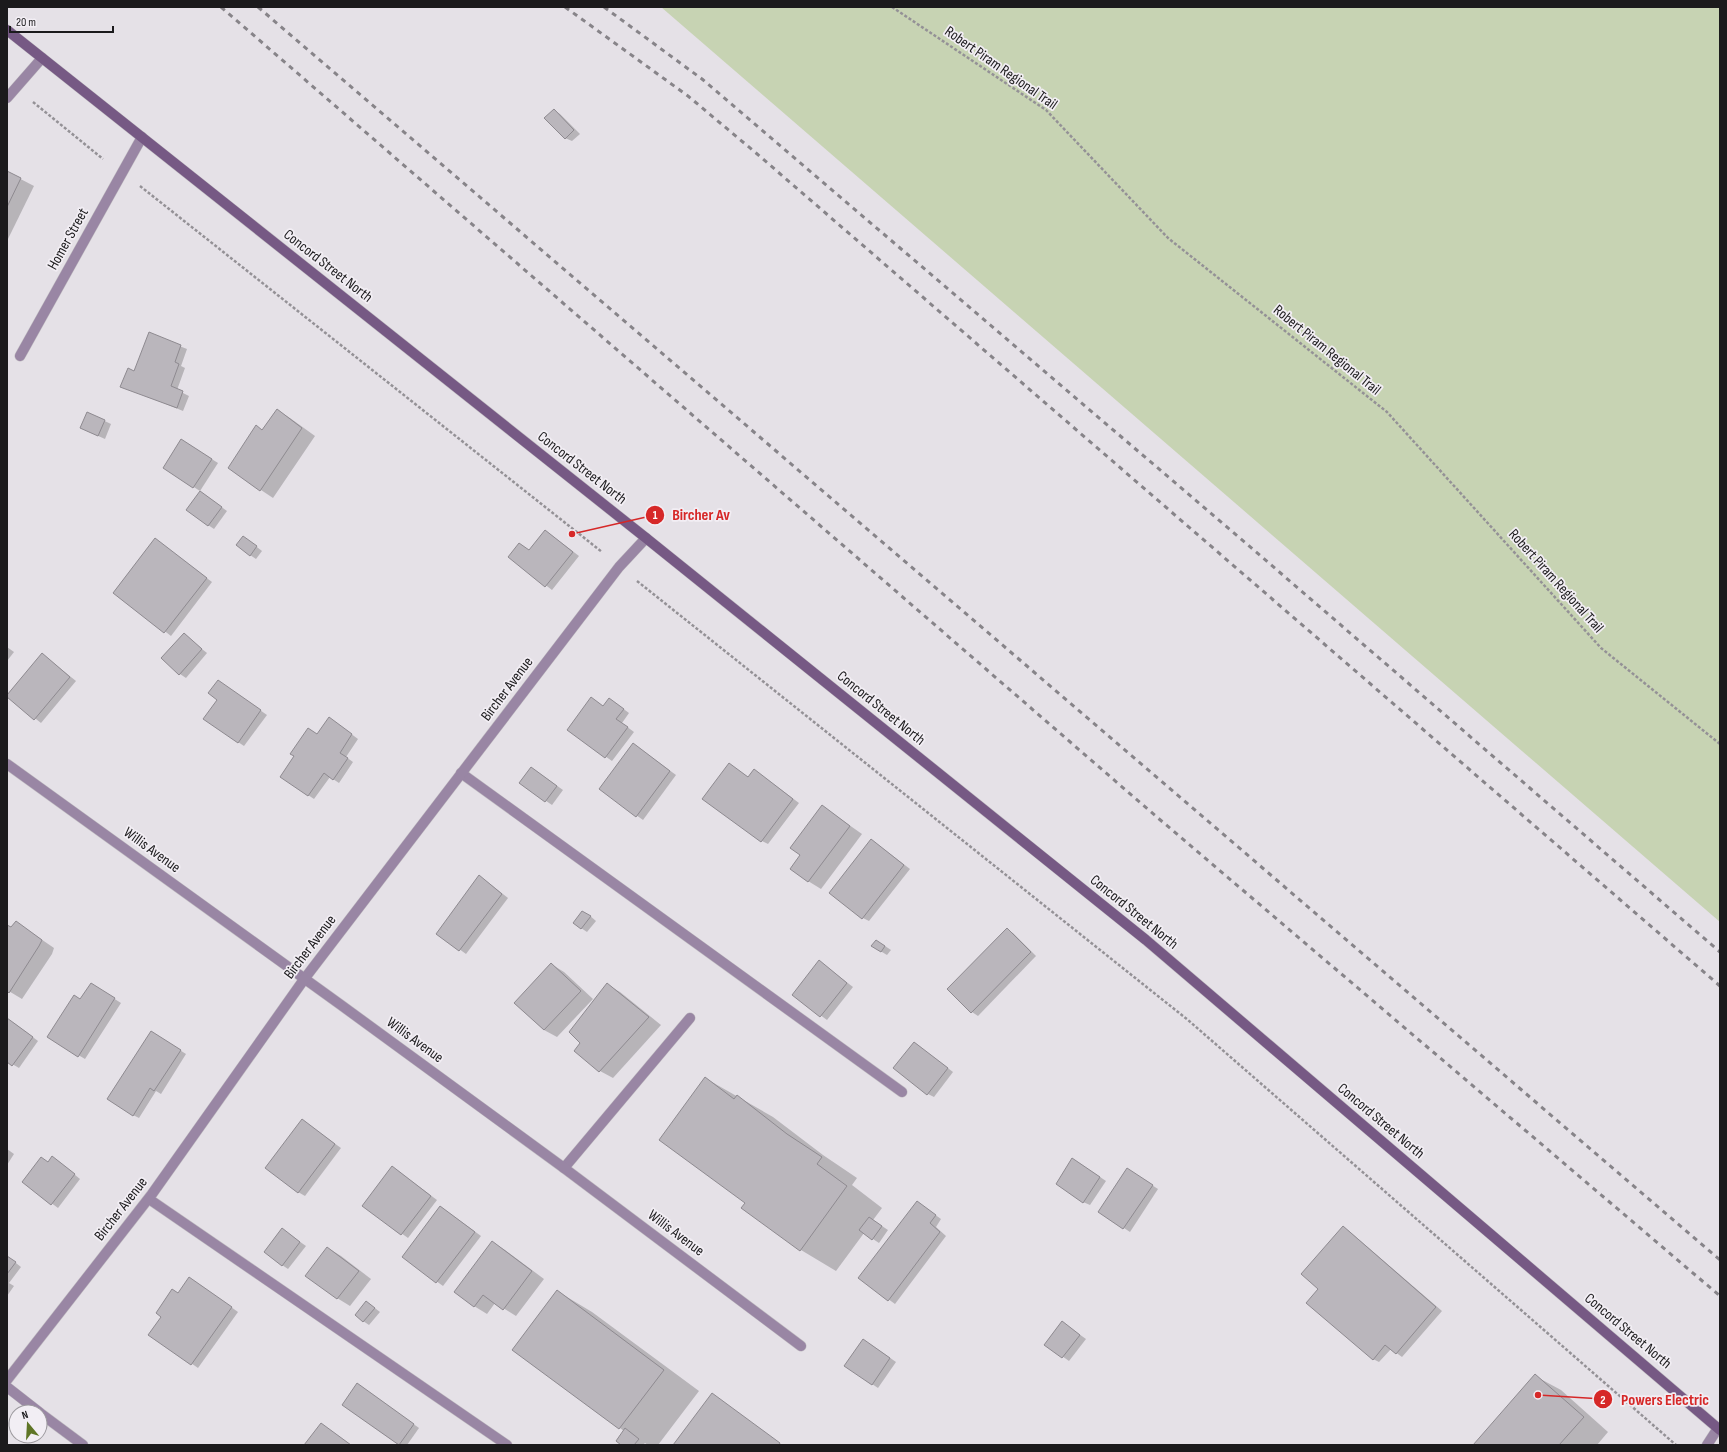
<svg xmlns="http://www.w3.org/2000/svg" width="1727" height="1452" viewBox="0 0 1727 1452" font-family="'Sofia Sans Condensed',sans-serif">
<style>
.green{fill:#c7d3b3}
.shadow{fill:#0003}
.building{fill:#bab6bc;stroke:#8e8a90}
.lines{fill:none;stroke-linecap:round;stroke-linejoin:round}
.service-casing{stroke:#c1bdc2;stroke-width:11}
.minor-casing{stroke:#c1bdc2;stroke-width:11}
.secondary-casing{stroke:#c1bdc2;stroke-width:11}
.path{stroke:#949196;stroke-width:2.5;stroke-dasharray:3 2;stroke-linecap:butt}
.service{stroke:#9986a4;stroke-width:10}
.minor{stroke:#9986a4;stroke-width:10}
.secondary{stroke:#765984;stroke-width:10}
.rail{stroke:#878489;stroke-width:3;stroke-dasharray:5 5;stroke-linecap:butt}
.labels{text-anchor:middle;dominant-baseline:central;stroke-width:3.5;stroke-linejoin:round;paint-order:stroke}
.street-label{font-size:15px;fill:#1b1a1c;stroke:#f2eef4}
.leader{fill:none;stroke:#d62828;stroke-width:1.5}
.callout-dot{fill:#d62828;stroke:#f2eef4;stroke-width:1.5}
.mark-label{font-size:12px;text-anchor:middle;font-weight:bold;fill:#fff}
.callout-label{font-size:16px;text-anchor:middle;font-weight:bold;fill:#d62828;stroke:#f2eef4;stroke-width:3.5;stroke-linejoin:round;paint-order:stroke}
</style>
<rect width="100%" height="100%" fill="#e5e1e7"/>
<path class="green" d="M661 7H1720V922Z"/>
<g class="shadow">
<path d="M554 110 560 114 580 134 572 141 565 138Z"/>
<path d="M7 172 34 186 7 241Z"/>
<path d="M149 334 187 349 181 366 185 368 177 390 189 396 183 411 122 386 135 372Z"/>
<path d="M277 410 290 418 315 436 273 498 261 490 230 467 262 430Z"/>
<path d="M88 413 111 424 105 439 87 431Z"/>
<path d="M188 444 218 463 200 491 164 468Z"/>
<path d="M206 496 227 511 214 529 208 525Z"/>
<path d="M546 531 579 556 552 590 509 557 520 544 530 551Z"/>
<path d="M155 539 212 582 171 636 114 592Z"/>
<path d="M249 541 262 551 256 559 250 555Z"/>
<path d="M184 635 207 653 186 678 180 674Z"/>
<path d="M7 647 14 652 7 661Z"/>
<path d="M42 654 76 681 41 723 7 696Z"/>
<path d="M224 685 267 715 244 746 238 742 219 700Z"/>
<path d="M610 699 629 713 622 723 634 732 612 761 568 730 597 702 604 707Z"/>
<path d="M335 722 358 739 346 757 353 762 339 783 330 777 314 799 308 795 318 735Z"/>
<path d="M639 748 676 775 643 820 600 789Z"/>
<path d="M729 764 749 778 760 774 799 803 768 844 762 841Z"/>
<path d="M532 768 563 790 552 805 520 783Z"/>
<path d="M822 806 862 834 821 889 808 881 802 855Z"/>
<path d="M877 844 910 869 869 921 863 918Z"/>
<path d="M485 880 508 898 466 954 437 933Z"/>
<path d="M589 915 596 921 587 932 581 928Z"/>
<path d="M16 922 54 948 52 954 22 999 7 990V927L12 928Z"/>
<path d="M1007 930 1013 933 1036 956 978 1016 972 1012Z"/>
<path d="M882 944 891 950 887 955 872 946Z"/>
<path d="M820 962 853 987 827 1020 793 995Z"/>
<path d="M551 964 564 972 593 999 557 1037 544 1030 515 1003Z"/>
<path d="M91 984 121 1003 85 1059 48 1037 81 1000Z"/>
<path d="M608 985 620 992 661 1025 613 1078 600 1071Z"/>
<path d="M7 1020 14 1023 38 1041 19 1068 7 1061Z"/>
<path d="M151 1032 186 1054 161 1094 156 1091 139 1118 133 1115Z"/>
<path d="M915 1043 953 1072 934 1097 928 1094Z"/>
<path d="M705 1078 773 1117 823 1155 857 1178 852 1185 882 1208 873 1220 888 1230 879 1243 864 1233 836 1271 801 1250 743 1207 746 1203Z"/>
<path d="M302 1120 341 1148 305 1196 298 1192Z"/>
<path d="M7 1149 14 1154 7 1165Z"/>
<path d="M58 1161 80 1179 58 1208 23 1182 49 1162Z"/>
<path d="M1079 1163 1106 1181 1090 1205 1083 1202Z"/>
<path d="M398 1171 437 1200 408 1238 363 1206Z"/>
<path d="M1133 1173 1158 1189 1130 1232 1124 1228Z"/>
<path d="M923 1206 941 1219 936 1227 946 1236 895 1304 859 1278Z"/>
<path d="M441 1207 481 1236 443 1286 403 1257Z"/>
<path d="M1343 1227 1349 1231 1442 1311 1402 1357 1391 1349 1379 1362 1373 1359 1319 1289Z"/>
<path d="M283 1230 306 1246 288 1269 282 1265Z"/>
<path d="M492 1242 505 1250 544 1279 516 1316 495 1303 487 1314 474 1306Z"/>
<path d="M328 1248 341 1256 371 1279 350 1306 337 1298Z"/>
<path d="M7 1256 21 1267 9 1283 14 1286 7 1296Z"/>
<path d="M196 1282 238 1312 198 1368 149 1334 178 1294Z"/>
<path d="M557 1291 592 1312 699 1391 658 1445H648L645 1443 643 1445H622L624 1431 513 1350Z"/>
<path d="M367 1302 380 1312 369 1325 363 1321Z"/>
<path d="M1062 1322 1086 1339 1069 1361 1045 1344Z"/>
<path d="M870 1344 896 1362 878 1388 872 1384Z"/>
<path d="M1535 1376 1561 1390 1608 1432 1597 1445H1474Z"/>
<path d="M358 1384 419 1428 407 1445H399L343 1405Z"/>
</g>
<g class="building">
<path d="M554 109 574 130 565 139 544 118Z"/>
<path d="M7 171 21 178 7 207Z"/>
<path d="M149 332 181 345 175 362 179 364 171 386 183 391 177 408 120 387 128 368 134 371Z"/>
<path d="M277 409 302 428 260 491 228 468 256 425 262 430Z"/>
<path d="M87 412 105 420 98 436 80 428Z"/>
<path d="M181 439 212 459 193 488 163 468Z"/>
<path d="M200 491 222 507 208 526 186 510Z"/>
<path d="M545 530 573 552 545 587 508 557 519 543 529 550Z"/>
<path d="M243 536 257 546 250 556 236 545Z"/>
<path d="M155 538 207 578 164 633 113 593Z"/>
<path d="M184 633 202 649 179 675 161 658Z"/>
<path d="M42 653 70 677 34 720 7 697V695Z"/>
<path d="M218 680 261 710 238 743 203 719 217 700 208 693Z"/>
<path d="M591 697 603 706 609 698 624 709 616 719 628 727 605 758 567 730Z"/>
<path d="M329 717 352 734 340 753 348 758 333 780 324 773 308 796 280 777 294 756 290 754 308 728 317 734Z"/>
<path d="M633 743 670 771 636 817 599 789Z"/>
<path d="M729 763 748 777 754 769 793 799 761 842 702 799Z"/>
<path d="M531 767 557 786 545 802 519 783Z"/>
<path d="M822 805 850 826 808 882 790 869 800 855 790 848Z"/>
<path d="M871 839 904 865 862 919 829 893Z"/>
<path d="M479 875 502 894 459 951 436 934Z"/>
<path d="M582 911 591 916 581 929 573 923Z"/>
<path d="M16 921 42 940 39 946 9 993 7 991V925L11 927Z"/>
<path d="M1007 928 1031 952 971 1013 947 989Z"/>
<path d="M876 940 885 946 881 952 871 946Z"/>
<path d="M819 960 847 983 820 1017 792 995Z"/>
<path d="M551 963 581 991 544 1030 514 1003Z"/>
<path d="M91 983 115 998 78 1057 47 1037 74 995 80 999Z"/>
<path d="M607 983 649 1017 599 1072 574 1051 580 1043 569 1032Z"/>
<path d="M7 1018 33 1037 12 1066 7 1062Z"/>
<path d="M151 1031 181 1050 154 1091 150 1088 133 1116 107 1099Z"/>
<path d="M914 1042 948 1068 927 1095 893 1068Z"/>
<path d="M705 1077 734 1099 737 1095 787 1134 822 1157 817 1164 847 1186 800 1251 741 1208 745 1203 659 1140Z"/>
<path d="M302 1119 335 1144 298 1193 265 1168Z"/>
<path d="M52 1156 75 1174 51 1205 22 1182 41 1157 48 1162Z"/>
<path d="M1072 1158 1100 1177 1083 1203 1056 1184Z"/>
<path d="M392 1166 431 1196 401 1235 362 1206Z"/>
<path d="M1127 1168 1153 1185 1123 1229 1098 1212Z"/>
<path d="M917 1201 936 1215 930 1223 940 1232 888 1301 858 1278Z"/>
<path d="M440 1206 475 1232 436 1283 402 1257Z"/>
<path d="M869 1217 882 1226 872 1240 859 1230Z"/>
<path d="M1343 1226 1436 1307 1396 1354 1385 1345 1373 1360 1306 1303 1318 1289 1301 1274Z"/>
<path d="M282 1228 300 1242 282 1266 264 1252Z"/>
<path d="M492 1241 532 1271 503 1310 483 1295 474 1307 454 1292Z"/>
<path d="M327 1247 359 1271 337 1299 305 1276Z"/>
<path d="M7 1256 16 1262 7 1274Z"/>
<path d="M189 1277 232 1307 191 1365 148 1335 161 1317 156 1313 172 1289 178 1293Z"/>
<path d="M557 1290 664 1370 619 1429 512 1350Z"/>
<path d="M366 1301 375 1308 363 1322 355 1315Z"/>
<path d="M1062 1321 1080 1335 1062 1358 1044 1345Z"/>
<path d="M863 1339 890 1358 872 1385 844 1366Z"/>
<path d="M1535 1374 1584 1417 1559 1445H1473Z"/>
<path d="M357 1383 414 1424 399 1445 342 1405Z"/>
<path d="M712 1393 780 1443 779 1445H673Z"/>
<path d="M321 1423 351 1445H304Z"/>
<path d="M625 1428 639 1439 634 1445H621L616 1441Z"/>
</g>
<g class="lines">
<defs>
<g id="service">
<path d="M7 98 42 58"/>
<path d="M461 773 902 1092"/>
<path d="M564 1168 690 1018"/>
<path d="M149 1199 507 1445"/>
</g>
<g id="minor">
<path d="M20 356 142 137"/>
<path d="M7 764 341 1005 564 1168 801 1346"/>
<path d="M7 1380 152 1194 305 978 619 567 646 538"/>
<path d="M7 1387 39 1412"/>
<path d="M40 1413 83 1445"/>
<path d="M1707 1445 1718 1428"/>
</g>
<path id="secondary" d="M7 30 646 538 1146 940 1720 1430"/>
</defs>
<use href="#service" class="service-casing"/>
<use href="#minor" class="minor-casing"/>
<use href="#secondary" class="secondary-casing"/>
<g class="path">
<path d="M892 7 1046 110 1168 238 1387 412 1601 648 1720 744"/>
<path d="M33 102 103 159"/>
<path d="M140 186 602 552"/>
<path d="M637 581 1188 1020 1676 1445"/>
</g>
<use href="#service" class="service"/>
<use href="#minor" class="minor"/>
<use href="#secondary" class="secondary"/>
<g class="rail">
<path d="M221 7 1158 818 1720 1296"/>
<path d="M258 7 1720 1260"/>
<path d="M565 7 688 96 756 153 1720 986"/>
<path d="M604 7 702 79 1248 545 1720 952"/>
</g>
</g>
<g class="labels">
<g class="street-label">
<text transform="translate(1001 68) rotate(35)">Robert Piram Regional Trail</text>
<text transform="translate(68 239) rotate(-61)">Homer Street</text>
<text transform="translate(328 266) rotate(38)">Concord Street North</text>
<text transform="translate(1327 350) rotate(39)">Robert Piram Regional Trail</text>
<text transform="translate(582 468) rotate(38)">Concord Street North</text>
<text transform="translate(1556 581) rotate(48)">Robert Piram Regional Trail</text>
<text transform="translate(507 689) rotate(-53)">Bircher Avenue</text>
<text transform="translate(881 708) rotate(39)">Concord Street North</text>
<text transform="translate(152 850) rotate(36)">Willis Avenue</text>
<text transform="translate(1134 912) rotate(39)">Concord Street North</text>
<text transform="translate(310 947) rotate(-53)">Bircher Avenue</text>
<text transform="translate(415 1040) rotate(36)">Willis Avenue</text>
<text transform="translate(1381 1121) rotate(40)">Concord Street North</text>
<text transform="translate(121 1209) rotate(-52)">Bircher Avenue</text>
<text transform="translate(676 1233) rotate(37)">Willis Avenue</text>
<text transform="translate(1628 1331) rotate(40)">Concord Street North</text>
</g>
</g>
<path class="leader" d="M572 534L655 515M1538 1395L1603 1399"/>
<g class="callout-dot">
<circle cx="572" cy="534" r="4"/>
<circle cx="1538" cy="1395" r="4"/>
<circle cx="655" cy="515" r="10"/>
<circle cx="1603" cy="1399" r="10"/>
</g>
<g class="mark-label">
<text x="655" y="519">1</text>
<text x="1603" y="1404">2</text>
</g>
<g class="callout-label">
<text x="701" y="520">Bircher Av</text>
<text x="1665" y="1405">Powers Electric</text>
</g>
<rect width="1727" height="1452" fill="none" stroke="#1b1a1c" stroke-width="16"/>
<g transform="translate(28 1424) rotate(342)"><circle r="19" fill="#f2eef4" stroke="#9c999e"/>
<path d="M0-3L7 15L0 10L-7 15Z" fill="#5f7526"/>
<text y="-6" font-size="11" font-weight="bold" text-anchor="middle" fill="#1b1a1c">N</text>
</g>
<path d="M10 26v6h103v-6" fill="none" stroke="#1b1a1c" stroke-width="2"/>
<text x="16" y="26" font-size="12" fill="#1b1a1c" stroke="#f2eef4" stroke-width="3" paint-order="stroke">20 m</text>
</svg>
